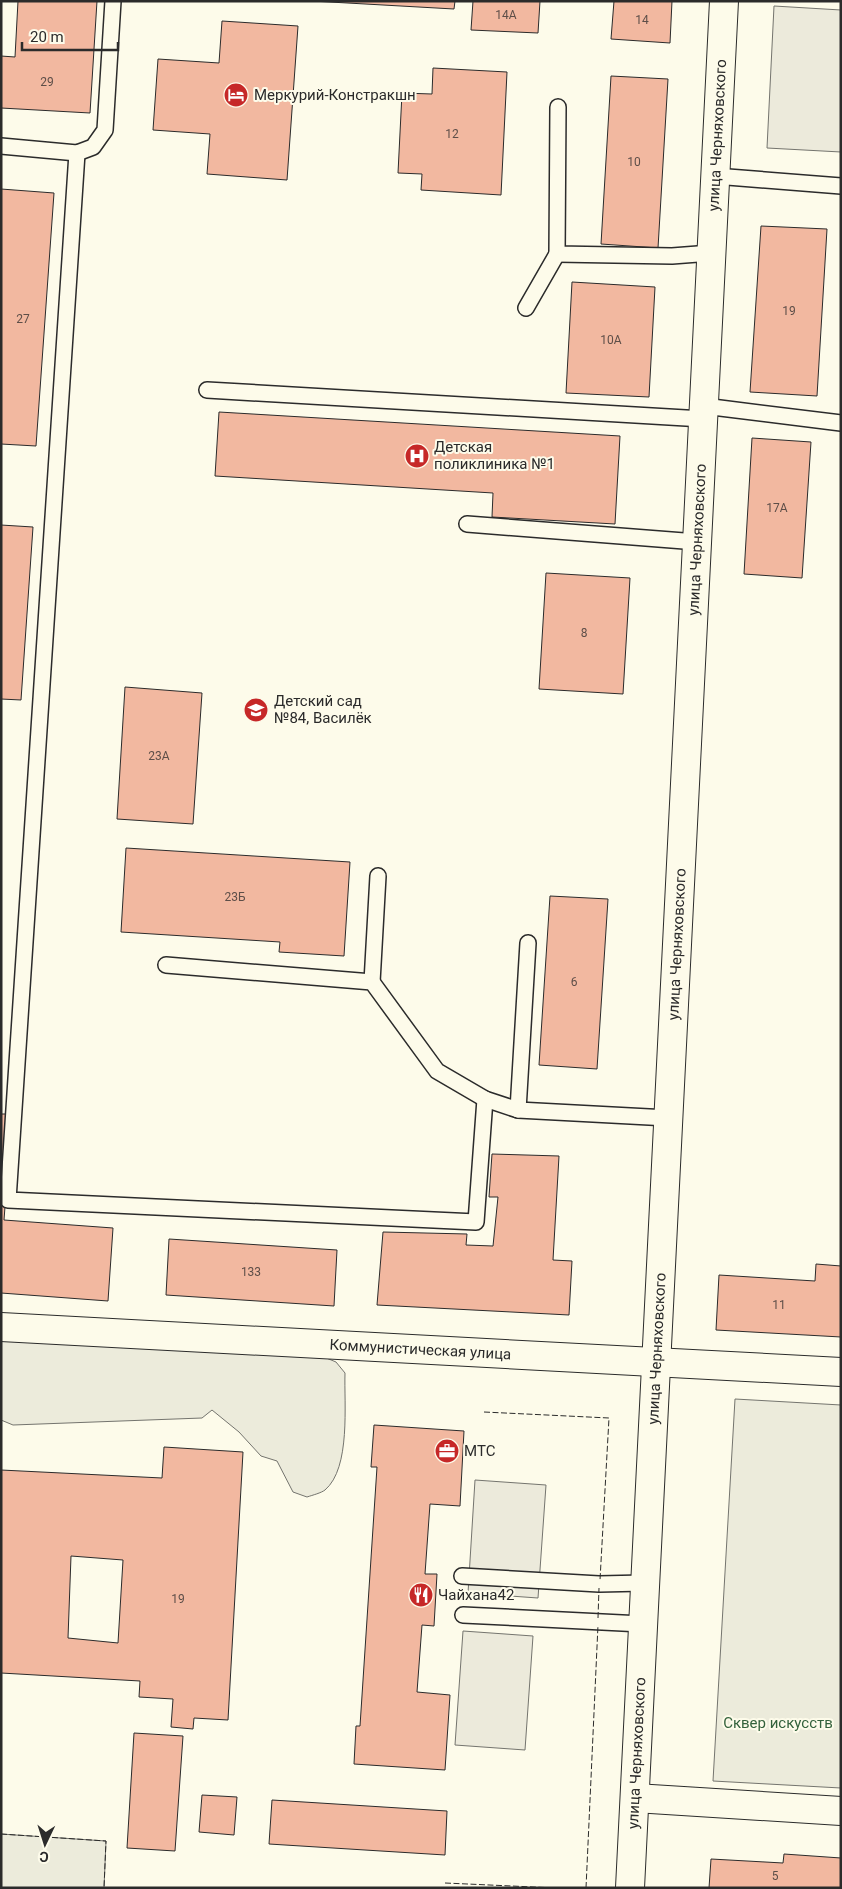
<svg xmlns="http://www.w3.org/2000/svg" width="842" height="1889" viewBox="0 0 842 1889" font-family="Roboto,sans-serif">
<style>
.green{fill:#ecebdb;stroke:#74746e}
.parking{fill:#eceadb;stroke:#74746e}
.building{fill:#f2b8a0;stroke:#2b2b2b;fill-rule:evenodd}
.lines{fill:none;stroke-linecap:round;stroke-linejoin:round}
.lane-casing{stroke:#2b2b2b;stroke-width:18}
.street-casing{stroke:#2b2b2b;stroke-width:30}
.lane{stroke:#fdfbea;stroke-width:15}
.street{stroke:#fdfbea;stroke-width:28}
.fence{stroke:#2b2b2b;stroke-width:1;stroke-dasharray:6 2.5;stroke-linecap:butt}
.labels{text-anchor:middle;dominant-baseline:central;stroke-width:4;stroke-linejoin:round;paint-order:stroke}
.number-label{font-size:12px;fill:#5d4e48}
.poi-label{font-size:15px;fill:#2b2b2b;stroke:#fdfbea;text-anchor:start}
.street-label{font-size:15px;fill:#2b2b2b;stroke:#fdfbea}
.park-label{font-size:15px;fill:#34623c;stroke:#fdfbea}
</style>
<rect width="100%" height="100%" fill="#fdfbea"/>
<g class="green">
<path d="M1 1339 324 1357 336 1362 345 1373C344 1403 351 1468 325 1490 321 1493 313 1495 307 1497L293 1492 277 1461 261 1456 239 1432 212 1410 202 1418 13 1425 1 1420Z"/>
<path d="M735 1399 841 1405V1788L713 1781Z"/>
<path d="M1 1834 106 1841 104 1888H1Z"/>
</g>
<g class="parking">
<path d="M774 6 841 10V152L767 148Z"/>
<path d="M475 1480 546 1485 538 1598 468 1593Z"/>
<path d="M463 1631 533 1636 525 1750 455 1745Z"/>
</g>
<g class="building">
<path d="M18 1H97L90 113 1 108V56L15 57Z"/>
<path d="M312 1H455L454 9Z"/>
<path d="M473 1H540L538 33 471 30Z"/>
<path d="M614 1H672L670 43 611 39Z"/>
<path d="M222 21 298 26 287 180 207 174 210 134 153 130 158 59 219 63Z"/>
<path d="M433 68 507 72 501 195 421 190 422 174 398 173 402 93 432 94Z"/>
<path d="M611 76 668 79 658 248 601 244Z"/>
<path d="M1 189 54 193 36 446 1 444Z"/>
<path d="M761 226 827 229 817 396 750 392Z"/>
<path d="M572 282 655 287 649 397 566 393Z"/>
<path d="M219 412 620 436 615 524 492 517 493 493 215 476Z"/>
<path d="M752 438 811 442 802 578 744 574Z"/>
<path d="M1 525 33 527 21 700 1 699Z"/>
<path d="M546 573 630 578 623 694 539 689Z"/>
<path d="M125 687 202 693 193 824 117 819Z"/>
<path d="M126 848 350 862 344 956 279 952 280 942 121 932Z"/>
<path d="M550 896 608 899 597 1069 539 1065Z"/>
<path d="M1 1114H12L4 1220 113 1228 108 1301 1 1293Z"/>
<path d="M492 1154 559 1156 553 1260 572 1261 569 1315 377 1305 383 1232 467 1234 466 1245 493 1246 498 1197H489Z"/>
<path d="M169 1239 337 1250 334 1306 166 1295Z"/>
<path d="M816 1264 841 1266V1337L716 1330 719 1275 815 1281Z"/>
<path d="M374 1425 464 1431 460 1506 430 1504 425 1574H437L434 1626 422 1625 417 1692 450 1695 445 1770 354 1764 356 1726H360L377 1467H371Z"/>
<path d="M164 1447 243 1452 228 1720 194 1718 193 1729 171 1727 173 1699 139 1697 140 1681 1 1673V1470L162 1478ZM71 1556 123 1560 118 1643 68 1638Z"/>
<path d="M134 1733 183 1736 175 1851 127 1848Z"/>
<path d="M202 1795 237 1797 234 1835 199 1832Z"/>
<path d="M272 1800 447 1811 445 1855 269 1844Z"/>
<path d="M784 1854 841 1858V1888H709L711 1859 783 1863Z"/>
</g>
<g class="lines">
<defs>
<g id="lane">
<path d="M558 107 557 254 672 256 711 253"/>
<path d="M1 146 77 153 93 147 105 130 113 1"/>
<path d="M77 153 8 1200 476 1222 485 1099"/>
<path d="M715 176 841 186"/>
<path d="M526 308 557 254"/>
<path d="M207 390 703 419"/>
<path d="M704 406 841 423"/>
<path d="M467 524 697 542"/>
<path d="M528 943 518 1110 668 1118"/>
<path d="M166 965 372 982 437 1071 485 1099 518 1110"/>
<path d="M372 982 378 876"/>
<path d="M462 1576 599 1584 644 1583"/>
<path d="M463 1615 642 1624"/>
</g>
<g id="street">
<path id="s1" d="M1 1327 841 1372"/>
<path d="M635 1798 841 1811"/>
<path id="s2" d="M630 1888 724 1"/>
</g>
</defs>
<use href="#lane" class="lane-casing"/>
<use href="#street" class="street-casing"/>
<use href="#lane" class="lane"/>
<use href="#street" class="street"/>
<g class="fence">
<path d="M484 1412 609 1418 600 1580"/>
<path d="M598 1618 599 1588"/>
<path d="M1 1834 106 1841 104 1888"/>
<path d="M445 1883 556 1888"/>
<path d="M586 1888 598 1625"/>
</g>
</g>
<defs>
<symbol id="hotel-disc" viewBox="-11 -11 22 22"><circle r="9.5" fill="#c62828" stroke="#fdfbea"/><path d="M-6-4.5h1.5V1H6V5H4.5V3h-9V5H-6ZM-4 0a1.8 1.8 0 1 1 3.6 0ZM.5 0V-2.5h3Q6-2.5 6 0Z" fill="#fff"/></symbol>
<symbol id="hospital-disc" viewBox="-11 -11 22 22"><circle r="9.5" fill="#c62828" stroke="#fdfbea"/><path d="M-5-5h3v3.5h4V-5h3V5h-3V1.5h-4V5h-3Z" fill="#fff"/></symbol>
<symbol id="school-disc" viewBox="-11 -11 22 22"><circle r="9.5" fill="#c62828" stroke="#fdfbea"/><path d="M0-5L7-2L0 1L-7-2ZM-4 1L0 2.5L4 1V4Q0 6-4 4Z" fill="#fff"/></symbol>
<symbol id="office-disc" viewBox="-11 -11 22 22"><circle r="9.5" fill="#c62828" stroke="#fdfbea"/><path d="M-6-3h4V-5.5h4V-3h4V5H-6ZM-1-4.5V-3h2v-1.5ZM-6 0V1H6V0Z" fill="#fff"/></symbol>
<symbol id="restaurant-disc" viewBox="-11 -11 22 22"><circle r="9.5" fill="#c62828" stroke="#fdfbea"/><path d="M-5-6h1v4h1v-4h1v4h1v-4h1v5L-1.5 .5V6h-2V.5L-5-1ZM5-6V6H3V1.5H1.5Q1.5-4 5-6Z" fill="#fff"/></symbol>
</defs>
<g fill-rule="evenodd">
<use href="#hotel-disc" x="222" y="81" width="28" height="28"/>
<use href="#hospital-disc" x="403" y="442" width="28" height="28"/>
<use href="#school-disc" x="242" y="696" width="28" height="28"/>
<use href="#office-disc" x="433" y="1437" width="28" height="28"/>
<use href="#restaurant-disc" x="407" y="1581" width="28" height="28"/>
</g>
<g class="labels">
<g class="number-label">
<text x="506" y="15">14А</text>
<text x="642" y="20">14</text>
<text x="47" y="82">29</text>
<text x="452" y="134">12</text>
<text x="634" y="162">10</text>
<text x="789" y="311">19</text>
<text x="23" y="319">27</text>
<text x="611" y="340">10А</text>
<text x="777" y="508">17А</text>
<text x="584" y="633">8</text>
<text x="159" y="756">23А</text>
<text x="235" y="897">23Б</text>
<text x="574" y="982">6</text>
<text x="251" y="1272">133</text>
<text x="779" y="1305">11</text>
<text x="178" y="1599">19</text>
<text x="775" y="1876">5</text>
</g>
<g class="poi-label">
<text x="254" y="95">Меркурий-Констракшн</text>
<text x="434" y="447">Детская<tspan x="434" dy="17">поликлиника №1</tspan></text>
<text x="274" y="701">Детский сад<tspan x="274" dy="17">№84, Василёк</tspan></text>
<text x="464" y="1451">МТС</text>
<text x="438" y="1595">Чайхана42</text>
</g>
<g class="street-label">
<text stroke="none"><textPath href="#s2" startOffset="1755">улица Черняховского</textPath></text>
<text stroke="none"><textPath href="#s2" startOffset="1350">улица Черняховского</textPath></text>
<text stroke="none"><textPath href="#s2" startOffset="945">улица Черняховского</textPath></text>
<text stroke="none"><textPath href="#s1" startOffset="420">Коммунистическая улица</textPath></text>
<text stroke="none"><textPath href="#s2" startOffset="540">улица Черняховского</textPath></text>
<text stroke="none"><textPath href="#s2" startOffset="135">улица Черняховского</textPath></text>
</g>
<g class="park-label">
<text x="778" y="1723">Сквер искусств</text>
</g>
</g>
<rect width="842" height="1889" fill="none" stroke="#2b2b2b" stroke-width="5"/>
<g transform="translate(45 1844) rotate(184)" stroke="#fdfbea" stroke-width="4" paint-order="stroke">
<path d="M0-4L9 19L0 12L-9 19Z" fill="#2b2b2b"/>
<text y="-8" font-size="14" font-weight="bold" text-anchor="middle" fill="#2b2b2b">С</text>
</g>
<path d="M22 42v8h96v-8" fill="none" stroke="#2b2b2b" stroke-width="2.5"/>
<text x="30" y="42" font-size="15" fill="#2b2b2b" stroke="#fdfbea" stroke-width="4" paint-order="stroke">20 m</text>
</svg>
